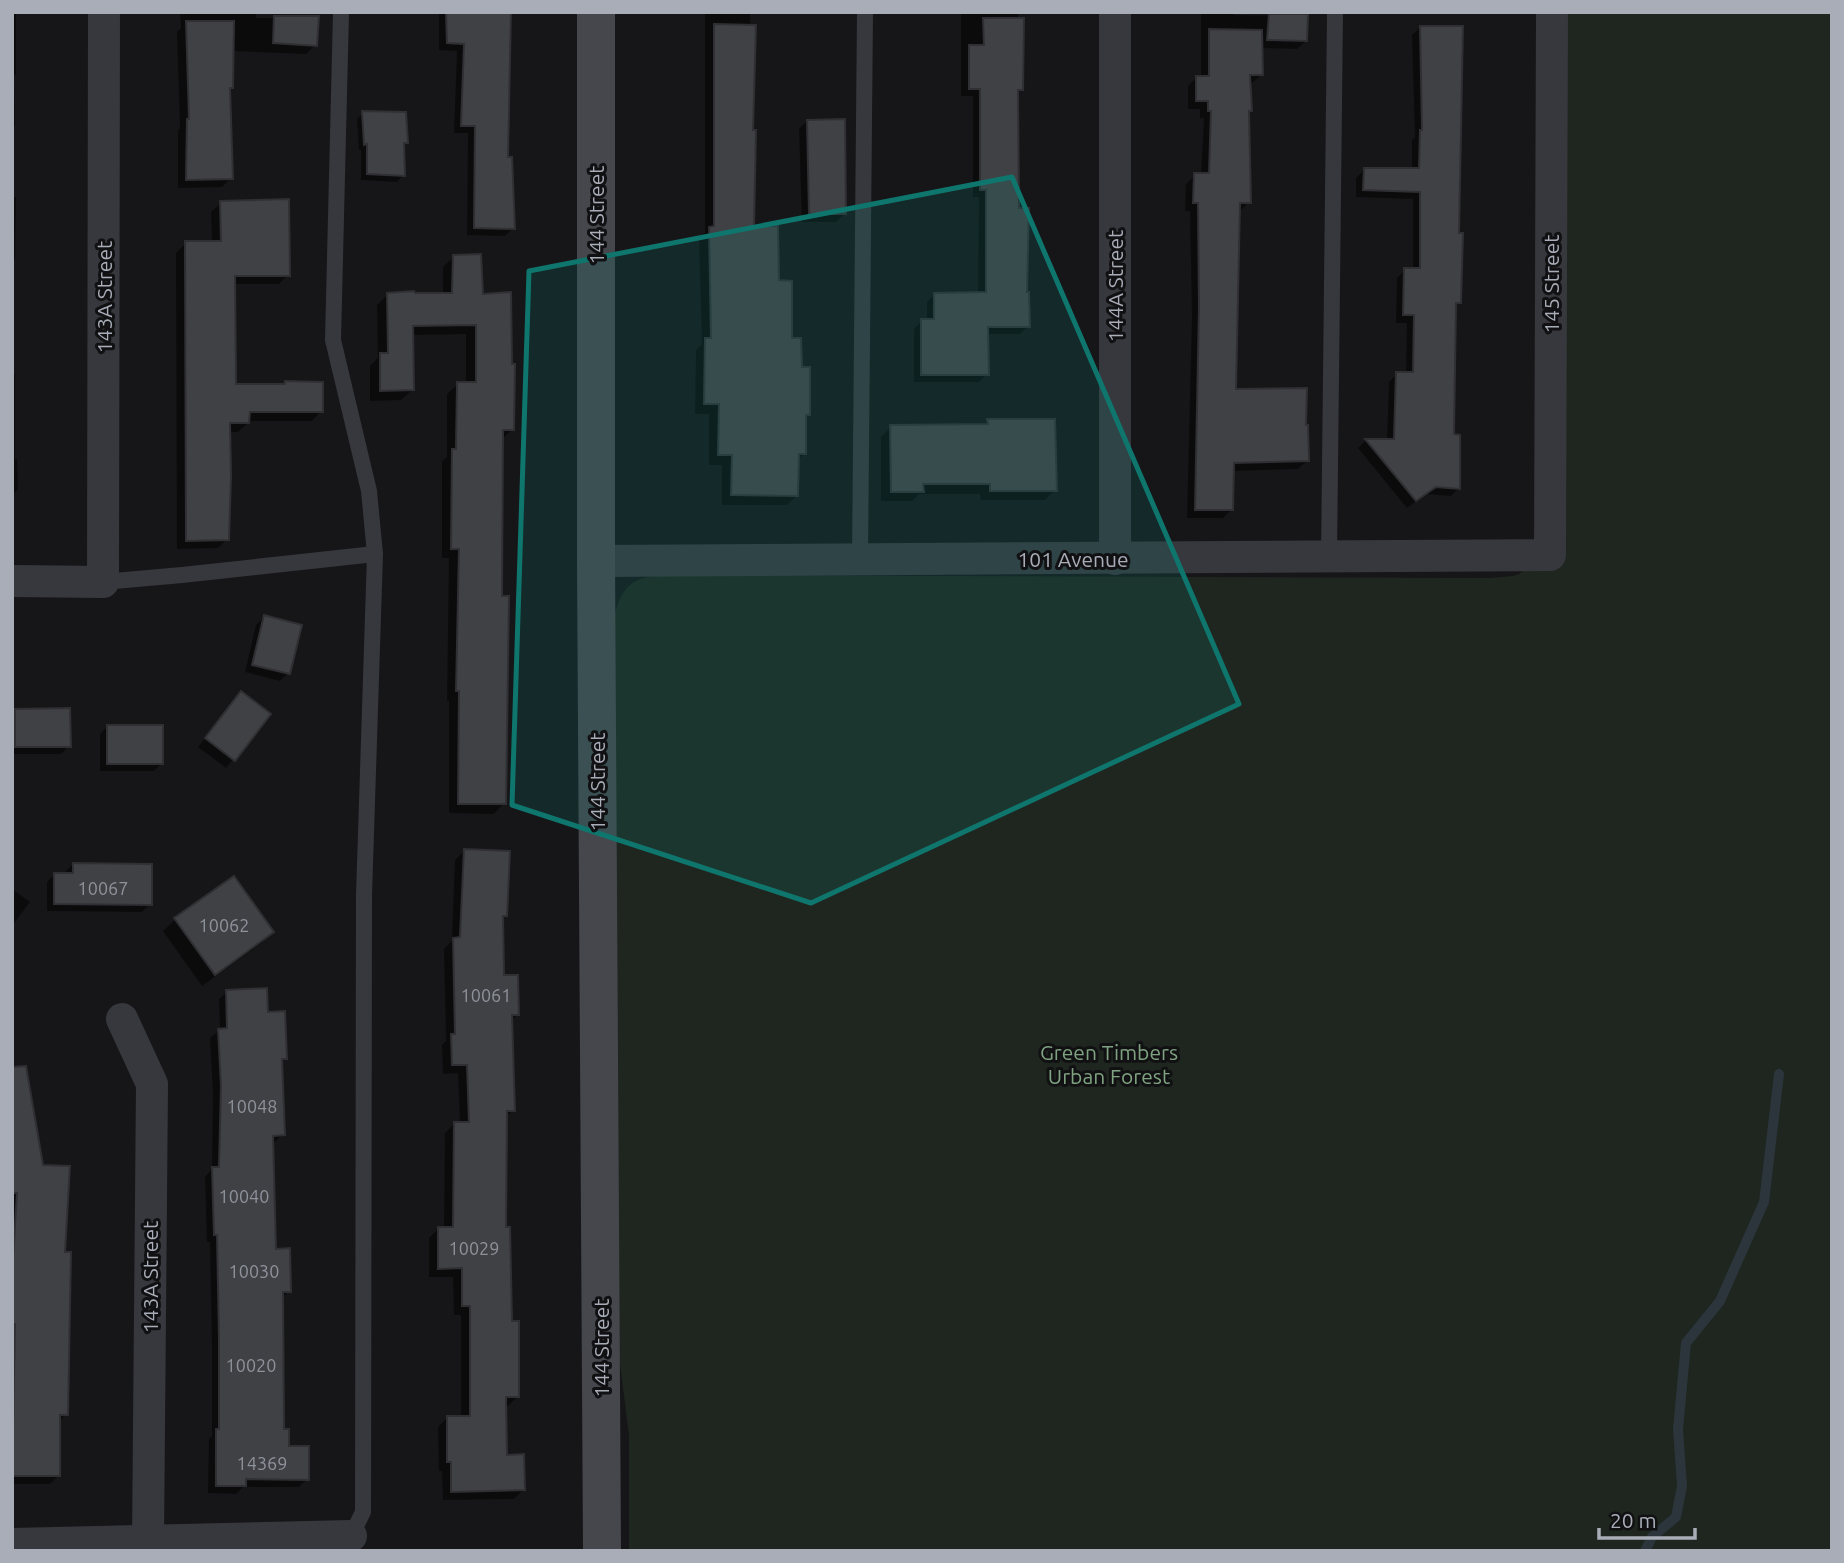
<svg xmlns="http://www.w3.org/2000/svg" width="1844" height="1563" viewBox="0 0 1844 1563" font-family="Ubuntu,sans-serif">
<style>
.green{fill:#1e261f}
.shadow{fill:#0007}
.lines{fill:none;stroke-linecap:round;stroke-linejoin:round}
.stream{stroke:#2c353c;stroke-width:10}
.building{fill:#404145;stroke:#303034;stroke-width:2}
.lane{stroke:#37383d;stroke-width:16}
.street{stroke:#37383d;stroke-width:32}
.secondary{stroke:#45474d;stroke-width:38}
.marked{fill:#0f766e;fill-opacity:0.2;stroke:#0f766e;stroke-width:5;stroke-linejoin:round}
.labels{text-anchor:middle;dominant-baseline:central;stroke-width:6;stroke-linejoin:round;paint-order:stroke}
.number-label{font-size:18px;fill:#8e929b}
.street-label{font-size:21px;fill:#a8adb8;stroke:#111113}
.park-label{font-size:21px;fill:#7fa381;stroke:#111113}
</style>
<rect width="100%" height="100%" fill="#161618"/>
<path class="green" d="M1547 12H1832V1551H629V1435L617 1341 615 613C623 582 638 576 668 575L1488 578C1519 575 1521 580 1536 551Z"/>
<g class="shadow">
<path d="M12 12H16V74L14 76 15 125 12 128Z"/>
<path d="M180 12H256V18H317L315 45 306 54 232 51 231 87 229 90 231 178 222 187 178 188V130L180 128 177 32 181 28Z"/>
<path d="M439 12H511L512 31 509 33 507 159 513 228 505 236 467 235 468 133H454L457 51 439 50Z"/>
<path d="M705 12H750L753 228 777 281 791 340 800 369 809 414 804 419V454L797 460V495L787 505H722V465H709V414H695L696 350 702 344 699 238 705 233Z"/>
<path d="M961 12H1018L1021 90 1016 95 1018 210 1028 326 1020 334H987V374L979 382H914V329L922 321H927V302L935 294H978L979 197H973V96H961Z"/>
<path d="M1201 12H1234V15L1306 16V41L1297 49 1260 48 1261 75 1252 83H1249L1247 113 1249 202 1240 211H1238L1234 391 1307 461 1298 469 1232 471V509L1223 518H1187L1192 316 1190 211H1185L1186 184 1195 175H1201L1204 118H1200V109H1188V86L1196 78H1201Z"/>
<path d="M1420 28 1457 234 1459 302 1454 308 1452 436 1459 488 1451 496 1427 494 1407 508 1358 448 1365 441H1387L1389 382 1397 374H1406L1407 323H1396L1397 278 1405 270H1413V199L1356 197V178L1364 170H1412V140L1415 138 1412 35Z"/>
<path d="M363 113 406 142 402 146 403 175 397 182 361 180V150H359L357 119Z"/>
<path d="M807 121 844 214 836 222H802L799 129Z"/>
<path d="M12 197H16L15 259 12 262Z"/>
<path d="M221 203 288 275 279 284H234V386H282L285 383 321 411 312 421H248V423L238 432H228L227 539 218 548 177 549 176 253 186 243H212L211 212Z"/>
<path d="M454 257 481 296 513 429 501 440 500 598 504 803 494 814 449 813V701H447L449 558H442V461L447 457V394L458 384H466V334L411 335 412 390 401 400 370 401V366L378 358 377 305 387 295H443V267Z"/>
<path d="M12 374H15V459H17L18 489 12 496Z"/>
<path d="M988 420 1055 490 1045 500H981L980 494H919L912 501H881V437L891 427 982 426Z"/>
<path d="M264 617 288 673 280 681 245 672 256 625Z"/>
<path d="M234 701 269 714 226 768 198 747Z"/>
<path d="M15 711 69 746 61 754H12V714Z"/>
<path d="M108 726 162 763 154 771H100V734Z"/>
<path d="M464 851 505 916 501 920 502 977 517 1015 510 1022 513 1110 505 1118 504 1228 510 1323 517 1397 508 1406H504L505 1457 524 1489 514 1499 443 1500 442 1471H439L438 1427 447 1418H461V1315H454L453 1277H429V1238L438 1229H444L445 1133 454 1124H460L458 1073 443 1074 442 1045 446 1041 444 949 452 941 455 860Z"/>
<path d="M73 864 150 904 142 912 47 911V882L55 874H65V872Z"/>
<path d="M12 889 30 902 12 926Z"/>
<path d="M176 919 272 932 260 944 202 986 163 931Z"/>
<path d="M227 992 267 1014 285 1058 280 1063 283 1134 275 1142H271L274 1251 289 1291 282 1298V1431L287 1448 307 1479 299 1487H243L236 1494 208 1493 209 1439 212 1436V1346L210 1242H207L205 1177 212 1169 213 1095 210 1038 220 1030 219 999Z"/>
<path d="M12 1080 41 1166 63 1254 66 1414 59 1422V1475L50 1484H12Z"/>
</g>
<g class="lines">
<path class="stream" d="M1645 1551 1652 1537 1676 1517 1682 1486 1678 1429 1686 1343 1720 1301 1764 1202 1779 1074"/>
</g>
<g class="building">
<path d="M446 12H511L508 157H512L515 229 474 228 475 126H461L464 44 447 43Z"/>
<path d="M1269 14H1308L1307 41 1267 40Z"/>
<path d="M274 16H319L317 46 273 43Z"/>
<path d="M983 18H1024L1023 90H1018L1019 208H1029L1027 292H1029L1030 327H988L989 375H921V319H934V293L986 292V190H980V89H969V45H984Z"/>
<path d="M186 21H234L233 88H230L233 179 186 180 187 119H189Z"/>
<path d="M714 24 756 25 753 130H756L754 226H778L779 280 792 281V338H801L802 367H810V415H806V454H799L798 496 731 495 732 455H718L719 404H704L705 338H711L709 227 714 226Z"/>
<path d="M1420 26H1463L1459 233H1463L1461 303H1456L1454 434 1460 435V489L1436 487 1416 501 1365 439H1394L1396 372H1413L1414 315H1403L1404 268H1420V192L1363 190 1364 168H1419L1420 130H1422Z"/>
<path d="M1209 29 1262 30 1263 75H1250L1252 111H1249L1251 203H1240L1236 389 1307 388 1306 425H1308L1309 461 1234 463 1233 510H1195L1199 306 1198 203H1193L1194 173H1209L1211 111H1208V101H1196V76H1209Z"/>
<path d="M362 111 406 112 408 143H404L405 176 367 174V144L364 145Z"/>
<path d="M845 119 846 214H809L807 120Z"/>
<path d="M289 199 290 276H235L236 384H285V381L323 382V412H250L249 423H230L231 475 229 540 186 541 185 241H221L220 201Z"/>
<path d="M481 254 483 294 511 292 512 364H515L514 430H503L502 596H509L506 804H458L459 691H456L459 549H451L452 449H456L457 382H476V325L413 326 414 390 380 391V353H388L387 293 414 291 415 293H452L453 255Z"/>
<path d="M987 419H1055L1057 491H990V484H923L924 492H891L890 425 988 424Z"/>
<path d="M264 615 302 625 290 674 252 665Z"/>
<path d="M241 691 271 714 235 761 205 738Z"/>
<path d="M70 708 71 747H15V709Z"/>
<rect x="107" y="725" width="56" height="39"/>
<path d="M464 849 510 851 507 916H503L504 975H518L519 1015H512L515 1111H507L506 1227H510L512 1321H519V1397H506L507 1455 524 1454 525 1490 451 1492V1462H447V1416H470V1306H462V1268L438 1269V1227H453L454 1122H469L467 1065H452L451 1034H455L453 938 460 937Z"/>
<path d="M73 863 152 864V905L54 904V873H73Z"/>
<path d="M234 876 274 932 215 975 174 918Z"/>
<path d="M267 988 268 1012 285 1011 287 1059H282L285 1135 273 1136 276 1249 290 1248 291 1292H283L284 1429H289V1446H309V1480L246 1479V1486H216V1429H219V1337L217 1235H214L212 1167H219L221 1086 218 1029 227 1028 226 990Z"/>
<path d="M26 1066 43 1165 70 1166 65 1252H71L68 1415H60V1476H12L15 1324H12V1272L17 1193H12V1067Z"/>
</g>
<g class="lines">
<g class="lane">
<path d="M341 12 333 340 369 491 375 554"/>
<path d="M1329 558 1335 12"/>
<path d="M860 560 865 12"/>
<path d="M103 582 182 575 375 554 364 895 363 1512 351 1536"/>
</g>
<g class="street">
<path d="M1115 559V12"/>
<path d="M596 561 1550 555 1552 12"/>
<path d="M12 581 103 582 104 12"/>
<path d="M122 1019 152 1084 148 1542"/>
<path d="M12 1544 351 1536"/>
</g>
<path class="secondary" d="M596 12V561L602 1551"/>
</g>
<path class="marked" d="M1012 177 1239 704 811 903 512 805 529 271Z"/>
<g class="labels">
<g class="number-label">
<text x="103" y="888">10067</text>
<text x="224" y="925">10062</text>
<text x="486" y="995">10061</text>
<text x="252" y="1106">10048</text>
<text x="244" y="1196">10040</text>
<text x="474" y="1248">10029</text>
<text x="254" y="1271">10030</text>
<text x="251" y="1365">10020</text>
<text x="262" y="1463">14369</text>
</g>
<g class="street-label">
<text transform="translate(596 215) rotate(-90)">144 Street</text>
<text transform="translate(1551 284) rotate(-90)">145 Street</text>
<text transform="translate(1115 286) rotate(-90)">144A Street</text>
<text transform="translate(104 297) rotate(-90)">143A Street</text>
<text x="1073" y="559">101 Avenue</text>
<text transform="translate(597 782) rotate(-90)">144 Street</text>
<text transform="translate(150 1277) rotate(-90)">143A Street</text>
<text transform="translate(601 1348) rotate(-90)">144 Street</text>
</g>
<g class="park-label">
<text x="1109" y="1052">Green Timbers<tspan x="1109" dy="24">Urban Forest</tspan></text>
</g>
</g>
<rect width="1844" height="1563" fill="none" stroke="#a8adb8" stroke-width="28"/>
<path d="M1599 1528v10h96v-10" fill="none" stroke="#a8adb8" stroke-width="3.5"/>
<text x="1610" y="1528" font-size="21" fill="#a8adb8" stroke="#111113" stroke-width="5" paint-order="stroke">20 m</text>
</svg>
